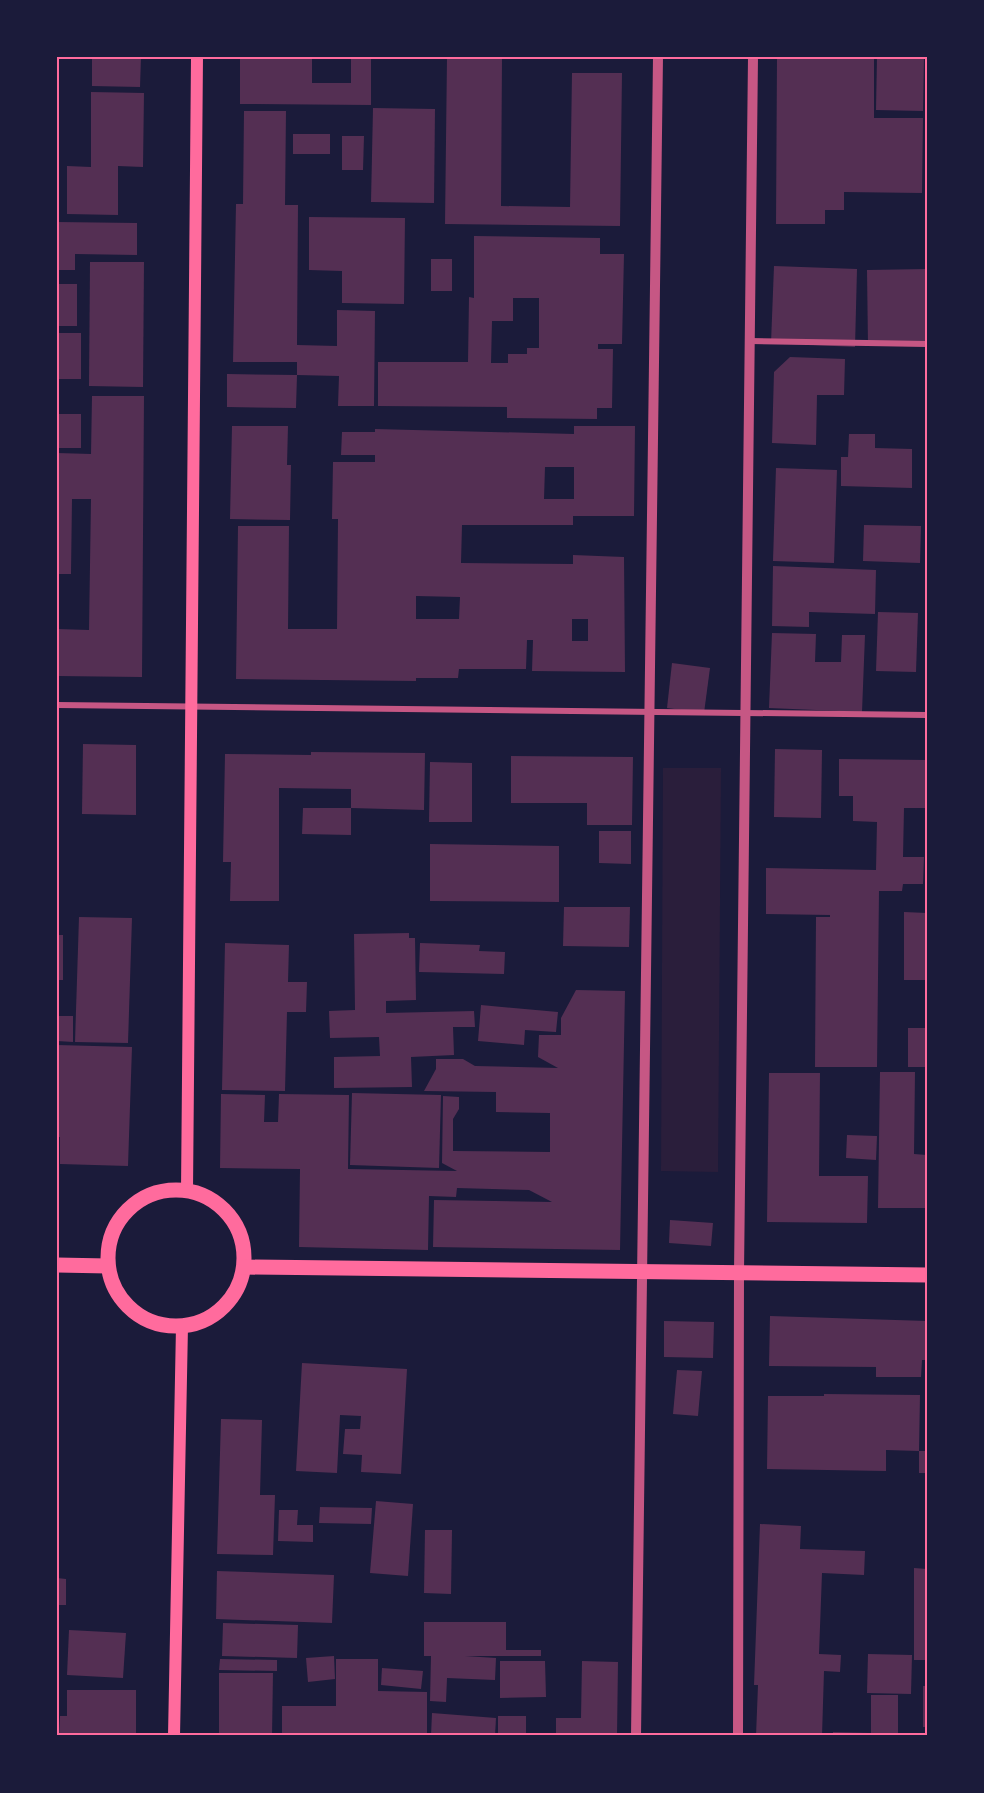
<svg xmlns="http://www.w3.org/2000/svg" width="984" height="1793" viewBox="0 0 984 1793" font-family="'Nunito Sans',sans-serif">
<style>
.green{fill:#2a1e3b}
.building{fill:#542f53;fill-rule:evenodd}
.lines{fill:none;stroke-linecap:round;stroke-linejoin:round}
.minor{stroke:#c65784;stroke-width:6}
.tertiary{stroke:#c65784;stroke-width:10}
.secondary{stroke:#ff6b9d;stroke-width:12}
.primary{stroke:#ff6b9d;stroke-width:15}
.neatline{fill:none;stroke:#ff6b9d;stroke-width:2}
</style>
<rect width="100%" height="100%" fill="#1b1b3a"/>
<path class="green" d="M663 768H721L718 1172 661 1171Z"/>
<g class="building">
<path d="M92 57H141L140 87 92 86Z"/>
<path d="M240 57H312V83H351V57H371V105L240 104Z"/>
<path d="M447 57H502L501 206 570 207 572 73H622L620 226 445 224Z"/>
<path d="M777 57H874V118H923L922 193 844 192V210H825V224H776Z"/>
<path d="M877 57H924L923 111 876 110Z"/>
<path d="M91 92 144 93 143 167 118 166V215L67 214V166L91 167Z"/>
<path d="M373 108 435 109 434 203 371 202Z"/>
<path d="M244 111H286L285 205H298L297 345 337 346V310L375 311 374 406H338L339 376 297 375V362H233L236 204H243Z"/>
<rect x="293" y="134" width="37" height="20"/>
<path d="M342 136H364L363 170H342Z"/>
<path d="M309 217 405 218 404 304 342 303V271L309 270Z"/>
<path d="M57 222 137 223V255L75 254V270H57Z"/>
<path d="M474 236 600 238V254H624L622 344H598V349H613L612 408H597V419L507 418V407L378 406V362H468L469 297 474 298ZM513 298H539V348H527V354H508V363H491L492 321H513Z"/>
<rect x="431" y="259" width="21" height="32"/>
<path d="M90 262H144L143 387 89 386Z"/>
<path d="M774 266 857 269 855 347 771 343Z"/>
<path d="M927 269V345L868 346 867 270Z"/>
<rect x="57" y="284" width="20" height="42"/>
<rect x="57" y="333" width="24" height="46"/>
<path d="M790 357 845 359 844 395H817L816 445 772 443 774 372Z"/>
<path d="M227 374 297 375 296 408 227 407Z"/>
<path d="M92 396H144L142 677 57 676V629L89 630 91 499H72L71 574H57V453L91 454Z"/>
<rect x="57" y="414" width="24" height="34"/>
<path d="M232 426H288L287 465H291L290 520 230 519Z"/>
<path d="M574 426H635L634 516H573V525H462L461 563 573 564V555L624 557 625 672 532 671 533 640H527L526 669H459L458 678H416V681L236 679 238 526H289L288 629H337L338 519H332L333 462H375V455H341L342 432H375V429L574 434ZM545 467H574V499H544ZM416 596 460 597 459 619H416ZM572 619H588V641H572Z"/>
<path d="M849 434H875V448L912 449V488L841 486V457H848Z"/>
<path d="M776 468 837 470 834 563 773 561Z"/>
<path d="M864 525 921 526 920 563 863 561Z"/>
<path d="M773 566 876 570 875 614 809 612V627L772 626Z"/>
<path d="M878 612 918 613 916 672 876 671Z"/>
<path d="M772 633 816 634 815 662H841L842 635H865L862 712 769 708Z"/>
<path d="M672 663 710 668 704 713 667 708Z"/>
<path d="M83 744 136 745V815L82 814Z"/>
<path d="M775 749 822 750 821 818 774 817Z"/>
<path d="M311 752 425 753 424 810 351 808V789L279 788V901H230L231 862H223L225 754 311 755Z"/>
<path d="M511 756 633 757 632 825H587V803H511Z"/>
<path d="M839 759 927 760V808H904L903 857H924L923 884H903L902 891H879L877 1067H815L816 917H830V915L766 914V868L876 870 877 822 853 821V796H839Z"/>
<path d="M430 762 472 763V822H429Z"/>
<path d="M303 808H351V835L302 834Z"/>
<path d="M599 831H631V864L599 863Z"/>
<path d="M430 844 559 846V902L430 901Z"/>
<path d="M564 907H630L629 947 563 946Z"/>
<path d="M904 912 927 913V980H904Z"/>
<path d="M79 917 132 918 128 1043 75 1042Z"/>
<path d="M409 933V938H415L416 1000 386 1001V1013L474 1011 475 1027H453L454 1055 411 1057 412 1087 334 1088V1057L380 1056 379 1037 330 1038 329 1011 355 1010 354 934Z"/>
<rect x="57" y="935" width="6" height="45"/>
<path d="M225 943 289 945 288 982H307L306 1012H287L285 1091 222 1090Z"/>
<path d="M420 943 480 945 479 951 505 952 504 974 419 972Z"/>
<path d="M576 990 625 991 620 1250 433 1247 434 1200 552 1202 529 1190 457 1188 456 1197 429 1196 428 1250 299 1247 300 1169 220 1168 221 1094 265 1095 264 1122H278L279 1094 349 1095 348 1169 457 1171 442 1163 443 1096 459 1097V1109L453 1119V1151L550 1152V1113L496 1112V1092L424 1091 436 1069V1059H463L475 1066 558 1068 538 1057 539 1035H561V1018Z"/>
<path d="M481 1005 558 1012 556 1032 525 1030 524 1045 478 1041Z"/>
<path d="M57 1016H73V1042L57 1041Z"/>
<rect x="908" y="1028" width="19" height="39"/>
<path d="M57 1045 132 1047 128 1166 60 1164V1137H57Z"/>
<path d="M880 1072H915L914 1154 927 1155V1208H878Z"/>
<path d="M769 1073H820L819 1176H868L867 1223 767 1222Z"/>
<path d="M352 1093 441 1095 439 1168 350 1165Z"/>
<path d="M847 1135 877 1136 876 1160 846 1158Z"/>
<path d="M670 1220 713 1223 711 1246 669 1243Z"/>
<path d="M770 1316 927 1321V1360H922L921 1377H876V1367L769 1366Z"/>
<path d="M664 1321 714 1322 713 1358 664 1357Z"/>
<path d="M302 1363 407 1369 401 1474 361 1472 362 1455 343 1454 345 1429H360L361 1416 340 1415 337 1473 296 1471Z"/>
<path d="M677 1370 702 1371 698 1416 673 1414Z"/>
<path d="M824 1394 920 1395 919 1451H927V1473H919V1451L886 1450V1471L767 1469 768 1396H824Z"/>
<path d="M221 1419 262 1420 260 1495H275L273 1555 217 1554Z"/>
<path d="M376 1501 413 1504 408 1576 370 1573Z"/>
<path d="M320 1507 372 1508 371 1524 319 1523Z"/>
<path d="M279 1510H298L297 1525H313V1542L278 1541Z"/>
<path d="M760 1524 801 1526 800 1549 865 1551 864 1575 822 1573 819 1654 841 1655 840 1672 824 1671 822 1736H756L758 1685H754Z"/>
<path d="M425 1530H452L451 1594 424 1593Z"/>
<path d="M914 1568 927 1569V1660H914Z"/>
<path d="M217 1571 334 1575 332 1623 216 1619Z"/>
<path d="M57 1578 66 1579V1605H57Z"/>
<path d="M424 1622H506V1650H541V1656H465L496 1658 495 1680 447 1678 446 1702 430 1701 431 1656H424Z"/>
<path d="M223 1623 298 1625 297 1658 222 1656Z"/>
<path d="M69 1630 126 1633 123 1678 67 1675Z"/>
<path d="M868 1654 912 1655 911 1694 867 1693Z"/>
<path d="M334 1656 335 1679 308 1682 306 1658Z"/>
<path d="M220 1659 277 1660V1671L219 1670Z"/>
<path d="M336 1659H378V1691L427 1692V1736H282V1706H336Z"/>
<path d="M500 1661H545L546 1697 500 1698Z"/>
<path d="M582 1661 618 1662 617 1736H556V1718H581Z"/>
<path d="M382 1668 423 1671 421 1689 381 1685Z"/>
<path d="M219 1673H273L272 1736H219Z"/>
<rect x="923" y="1686" width="4" height="41"/>
<path d="M67 1690H136V1736H59L60 1716H67Z"/>
<path d="M871 1695H898V1736H833V1732L871 1733Z"/>
<path d="M432 1713 496 1718 495 1736H431Z"/>
<rect x="498" y="1716" width="28" height="20"/>
</g>
<g class="lines">
<g class="minor">
<path d="M750 341 927 344"/>
<path d="M57 705 927 715"/>
</g>
<g class="tertiary">
<path d="M636 1736 658 57"/>
<path d="M738 1736 739 1273 753 57"/>
</g>
<g class="secondary">
<path d="M187 1191 197 57"/>
<path d="M174 1736 182 1326"/>
</g>
<g class="primary">
<circle cx="176" cy="1258" r="68"/>
<path d="M57 1265 108 1266"/>
<path d="M244 1267 927 1275"/>
</g>
</g>
<rect width="984" height="1793" fill="none" stroke="#1b1b3a" stroke-width="117"/>
<rect x="58" y="58" width="868" height="1676" class="neatline"/>
</svg>
